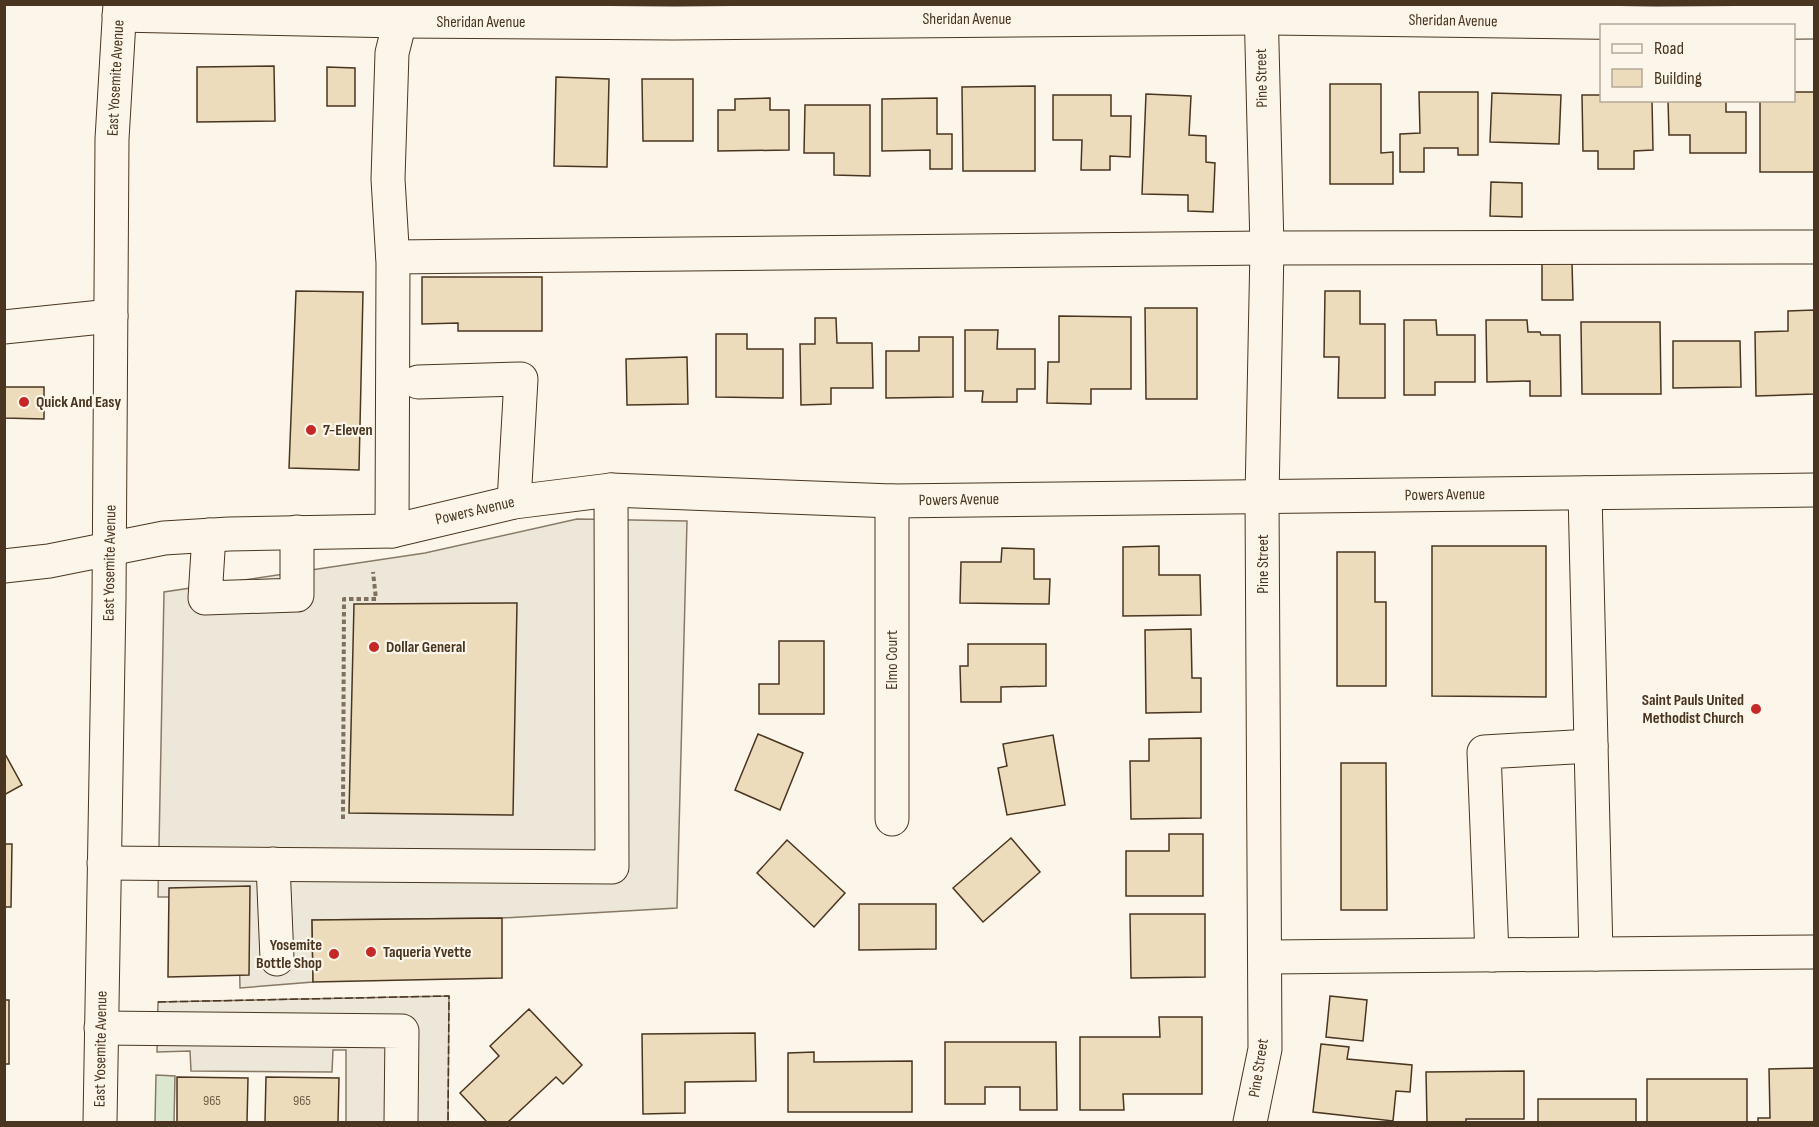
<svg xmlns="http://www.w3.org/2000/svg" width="1819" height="1127" viewBox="0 0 1819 1127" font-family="'Sofia Sans Condensed',sans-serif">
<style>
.green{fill:#dce7d0;stroke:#887966;stroke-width:1.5}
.parking{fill:#ede7d9;stroke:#887966;stroke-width:1.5}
.building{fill:#ecdcbc;stroke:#4a3520;stroke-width:1.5}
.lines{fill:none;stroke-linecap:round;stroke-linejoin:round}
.minor-casing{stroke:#4a3520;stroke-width:35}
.major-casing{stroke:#4a3520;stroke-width:35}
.path{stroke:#7f6f5c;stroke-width:4;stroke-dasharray:4.5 3;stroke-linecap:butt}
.minor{stroke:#fbf6e9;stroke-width:33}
.major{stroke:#fbf6e9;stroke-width:33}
.fence{stroke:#4a3520;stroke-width:1.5;stroke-dasharray:8 3;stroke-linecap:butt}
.poi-dot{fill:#c62828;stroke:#fbf6e9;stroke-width:2}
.labels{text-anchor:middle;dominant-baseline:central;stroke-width:4.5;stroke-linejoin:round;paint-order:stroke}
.number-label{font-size:14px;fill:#725f47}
.street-label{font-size:16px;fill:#4a3520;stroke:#fbf6e9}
.poi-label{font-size:16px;font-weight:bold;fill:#4a3520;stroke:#fbf6e9;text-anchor:start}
</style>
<rect width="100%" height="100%" fill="#fbf6e9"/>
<path class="green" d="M156 1075 175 1076 174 1122H155Z"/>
<g class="parking">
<path d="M577 519 687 521 677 908 502 918 312 920 313 982 240 988 238 897H158L164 592 425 553Z"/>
<path d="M449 996 448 1122H346V1050H333L332 1072 191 1071 190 1051 157 1052 158 1002Z"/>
</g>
<g class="building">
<path d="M274 66 275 121 197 122V67Z"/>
<path d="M327 67 355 68V106H327Z"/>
<path d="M556 77 609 79 607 167 554 166Z"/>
<path d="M642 79H693V141H643Z"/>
<path d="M1330 84H1381V153L1393 152V184H1330Z"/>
<path d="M1035 86V171H963L962 87Z"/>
<path d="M1419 92H1478V155H1458V148H1424V172H1400V134L1420 133Z"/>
<path d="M1794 92H1814V172H1760V100H1794Z"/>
<path d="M1492 93 1561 95 1559 144 1490 142Z"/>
<path d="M1146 94 1191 96 1189 135 1206 136V162L1215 163 1213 212 1188 211V195L1142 194Z"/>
<path d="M1053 95H1111V116H1131L1130 157 1110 156V170H1081L1082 140H1053Z"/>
<path d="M1582 95H1602V100H1652L1653 150 1634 151V169H1598V151H1583Z"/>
<path d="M770 98V110H789V150L718 151V110H735V99Z"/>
<path d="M937 98V134H952V169H930V150L882 151V99Z"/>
<path d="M1668 100H1726V112H1746V153H1690V135H1669Z"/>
<path d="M805 105H870V176L834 175V153H804Z"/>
<path d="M1491 182 1522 183V217L1490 216Z"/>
<path d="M1542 263H1572L1573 300H1542Z"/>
<path d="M422 277H542V331H458V323L422 324Z"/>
<path d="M296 291 363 292 359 470 289 468Z"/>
<path d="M1325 291H1360V324H1385V398H1338L1339 357H1324Z"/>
<path d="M1145 308H1197V399H1146Z"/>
<path d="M1814 310V394L1756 396 1755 332 1788 331V311Z"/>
<path d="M1059 316 1131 317V389H1091V404L1047 403 1048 362H1059Z"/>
<path d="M815 318H836L837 343H872L873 388H831V404L801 405 800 344H815Z"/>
<path d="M1404 320H1436L1437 335H1475V382H1435V395H1404Z"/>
<path d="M1486 320H1527L1528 332H1540L1541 335H1560L1561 396H1530V381L1487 382Z"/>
<path d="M1581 322H1660L1661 394H1582Z"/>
<path d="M965 330H998L997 349H1035V389H1017V402H982L983 391H965Z"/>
<path d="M716 334H747V349H783V398L716 397Z"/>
<path d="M919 337H953V397L886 398V351H919Z"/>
<path d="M1673 341H1740L1741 387 1673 388Z"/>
<path d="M687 357 688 404 627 405 626 359Z"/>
<path d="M4 387H44V419L4 418Z"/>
<path d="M1159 546V575H1200L1201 615 1123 616V547Z"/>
<path d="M1432 546H1546V697L1432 696Z"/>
<path d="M1002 548 1034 549V579H1050L1049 604 960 603 961 562H1001Z"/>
<path d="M1337 552H1375V602H1386V686H1337Z"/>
<path d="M517 603 513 815 349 813 354 604Z"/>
<path d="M1191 629 1192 678H1201V712L1146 713 1145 630Z"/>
<path d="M779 641H824V714H759V684H779Z"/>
<path d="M968 644H1046V686L1001 687V702H961L960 666H968Z"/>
<path d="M758 734 803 753 780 810 735 790Z"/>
<path d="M1053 735 1065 805 1007 815 998 768 1007 766 1003 744Z"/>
<path d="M1201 738V818L1131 819 1130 761H1149V739Z"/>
<path d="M4 752 22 785 4 795Z"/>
<path d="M1341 763H1386L1387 910H1341Z"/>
<path d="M1169 834H1203V896H1126V851H1169Z"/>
<path d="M1011 838 1040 872 983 922 953 888Z"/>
<path d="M787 840 845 893 814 927 757 873Z"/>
<path d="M4 844H12L11 907H4Z"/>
<path d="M250 886 249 975 168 977 169 888Z"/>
<path d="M859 904H936V949L859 950Z"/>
<path d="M1130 914H1205V977L1131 978Z"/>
<path d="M502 918V978L313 982 312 920Z"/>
<path d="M1330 996 1367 1000 1363 1041 1326 1037Z"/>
<rect x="4" y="1000" width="5" height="64"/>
<path d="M529 1009 582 1065 563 1084 556 1077 508 1122H487L460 1093 499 1056 490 1046Z"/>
<path d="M1159 1017H1202V1094H1123L1124 1110H1080V1037H1160Z"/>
<path d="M755 1033 756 1081 685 1082V1113L643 1114 642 1034Z"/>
<path d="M945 1042H1056L1057 1110H1020V1087H985V1104H945Z"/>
<path d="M1321 1044 1349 1047 1347 1059 1412 1065 1410 1092 1396 1091 1393 1121 1313 1112Z"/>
<path d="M814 1052V1062L912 1061V1112H788V1053Z"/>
<path d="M1814 1068V1122H1758V1118H1770L1769 1069Z"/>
<path d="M1524 1071V1119H1466V1122H1427L1426 1072Z"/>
<path d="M177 1077 248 1078 247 1122H177Z"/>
<path d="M266 1077 339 1078 338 1122H265Z"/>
<rect x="1647" y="1079" width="100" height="43"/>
<rect x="1538" y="1099" width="98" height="23"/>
</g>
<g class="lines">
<defs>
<g id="minor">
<path d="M119 15 400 21 674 23 1261 18 1656 23 1814 22"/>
<path d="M393 257 1267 248 1814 247"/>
<path d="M4 327 111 316"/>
<path d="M418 382 521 379 514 502"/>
<path d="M1585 493 1596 954"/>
<path d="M392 531 393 263 388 179 392 53 400 21"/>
<path d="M209 535 205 598 297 595V532"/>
<path d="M4 566 49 561 164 538 229 534 392 531 514 502 611 490 892 501 1814 490"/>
<path d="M892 819V501"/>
<path d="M104 863 612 867 611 490"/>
<path d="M273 864 277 959"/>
<path d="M1492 955 1484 752 1591 746"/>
<path d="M1265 957 1814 952"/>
<path d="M101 1028 402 1031 401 1122"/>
<path d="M1250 1122 1265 1049 1262 497 1267 248 1261 4"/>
</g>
<path id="major" d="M100 1122 109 599 112 139 120 4"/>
</defs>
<use href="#minor" class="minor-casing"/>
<use href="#major" class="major-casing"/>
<path class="path" d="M343 819 344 599H376L373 572"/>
<use href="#minor" class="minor"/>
<use href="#major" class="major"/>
<path class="fence" d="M158 1002 449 996 448 1122"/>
</g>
<g class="poi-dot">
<circle cx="24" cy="402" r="6"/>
<circle cx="311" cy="430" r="6"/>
<circle cx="374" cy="647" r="6"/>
<circle cx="1756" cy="709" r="6"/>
<circle cx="371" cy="952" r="6"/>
<circle cx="334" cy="954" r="6"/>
</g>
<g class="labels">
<g class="number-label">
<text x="212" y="1100">965</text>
<text x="302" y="1100">965</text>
</g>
<g class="street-label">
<text x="967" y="19">Sheridan Avenue</text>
<text transform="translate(1453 21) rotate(1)">Sheridan Avenue</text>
<text x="481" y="22">Sheridan Avenue</text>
<text transform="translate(116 78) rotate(-87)">East Yosemite Avenue</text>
<text transform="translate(1262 78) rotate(-91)">Pine Street</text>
<text transform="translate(1445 495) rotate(-1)">Powers Avenue</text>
<text transform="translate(959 500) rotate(-1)">Powers Avenue</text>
<text transform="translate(475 511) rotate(-13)">Powers Avenue</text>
<text transform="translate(110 563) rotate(-89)">East Yosemite Avenue</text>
<text transform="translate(1263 564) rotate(-90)">Pine Street</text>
<text transform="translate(892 660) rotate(-90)">Elmo Court</text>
<text transform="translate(101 1049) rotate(-89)">East Yosemite Avenue</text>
<text transform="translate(1259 1068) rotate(-81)">Pine Street</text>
</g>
<g class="poi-label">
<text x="36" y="402">Quick And Easy</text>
<text x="323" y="430">7-Eleven</text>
<text x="386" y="647">Dollar General</text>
<text x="1744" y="700" text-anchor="end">Saint Pauls United<tspan x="1744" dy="18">Methodist Church</tspan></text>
<text x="322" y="945" text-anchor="end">Yosemite<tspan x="322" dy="18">Bottle Shop</tspan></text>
<text x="383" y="952">Taqueria Yvette</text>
</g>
</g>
<rect width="1819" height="1127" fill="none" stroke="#4a3520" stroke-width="12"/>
<rect x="1600" y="24" width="195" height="78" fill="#fbf6e9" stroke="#b4a999" stroke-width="1.5"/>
<rect x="1612" y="44" width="30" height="9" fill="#fbf6e9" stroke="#b4a999" stroke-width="1.5"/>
<text x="1654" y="54" font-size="18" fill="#4a3520">Road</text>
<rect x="1612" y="69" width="30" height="18" fill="#ecdcbc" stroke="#b4a999" stroke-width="1.5"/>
<text x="1654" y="84" font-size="18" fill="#4a3520">Building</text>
</svg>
